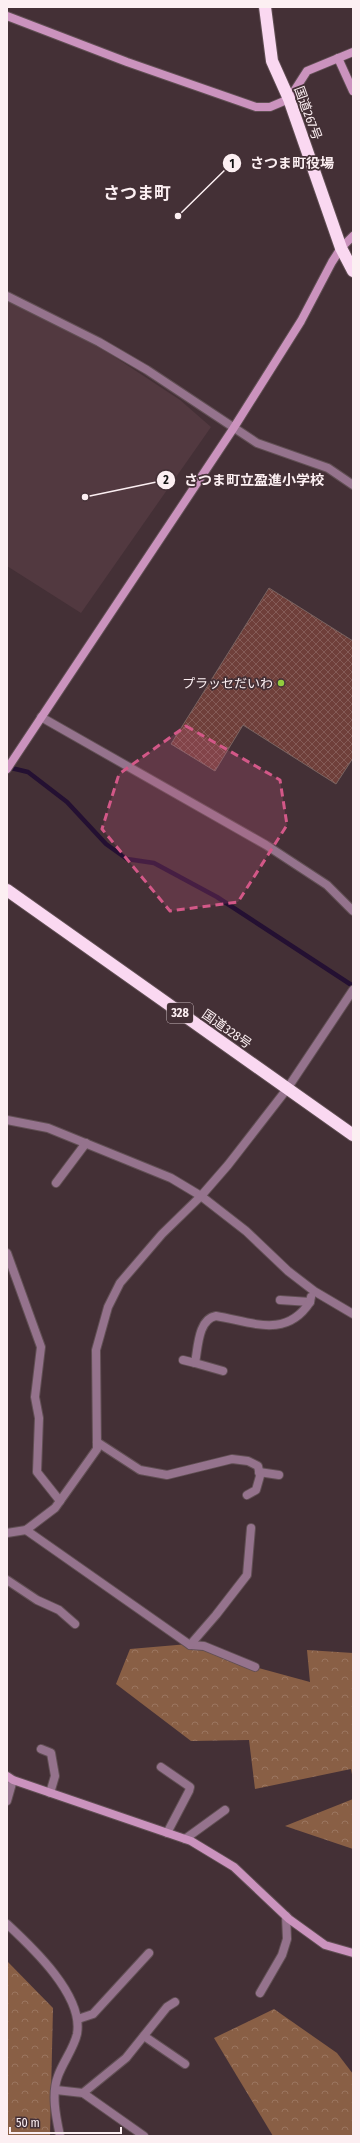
<svg xmlns="http://www.w3.org/2000/svg" width="360" height="2143" viewBox="0 0 360 2143" font-family="'Fira Sans Condensed','Noto Sans JP',sans-serif">
<style>
.built{fill:#523940}
.forest{fill:url(#forest-crowns)}
.lines{fill:none;stroke-linecap:round;stroke-linejoin:round}
.stream{stroke:#241032;stroke-width:4.5}
.building{fill:url(#building-cross-hatch);stroke:#7a6461}
.street-casing{stroke:#614f54;stroke-width:10}
.secondary-casing{stroke:#614f54;stroke-width:10}
.highway-casing{stroke:#614f54;stroke-width:14}
.street{stroke:#95738d;stroke-width:8}
.secondary{stroke:#cb93be;stroke-width:8}
.highway{stroke:#fad8f1;stroke-width:12}
.marked{fill:#d35888;fill-opacity:0.2;stroke:#d35888;stroke-width:3;stroke-dasharray:8 5;stroke-linejoin:round}
.poi-dot{fill:#92cd3e;stroke:#443036;stroke-width:1.5}
.labels{text-anchor:middle;dominant-baseline:central;stroke-width:3.5;stroke-linejoin:round;paint-order:stroke}
.shield{fill:#443036;stroke:#c5b6ba;stroke-width:1}
.shield-label{font-size:12px;font-weight:bold;fill:#fceff2}
.street-label{font-size:13px;fill:#fceff2;stroke:#443036}
.poi-label{font-size:13px;fill:#fceff2;stroke:#443036;text-anchor:end}
.district-label{font-size:17px;font-weight:bold;fill:#fceff2;stroke:#443036}
.leader{fill:none;stroke:#fceff2;stroke-width:1.5}
.callout-dot{fill:#fceff2;stroke:#443036;stroke-width:1.5}
.mark-label{font-size:12px;text-anchor:middle;font-weight:bold;fill:#111}
.callout-label{font-size:14px;text-anchor:middle;font-weight:bold;fill:#fceff2;stroke:#443036;stroke-width:3.5;stroke-linejoin:round;paint-order:stroke}
</style>
<defs>
<pattern id="forest-crowns" width="20" height="18" patternUnits="userSpaceOnUse"><rect width="20" height="18" fill="#895f45"/><path d="M2 6a3 3 0 1 1 6 0M12 15a3 3 0 1 1 6 0" fill="none" stroke="#9b7660"/></pattern>
<pattern id="building-cross-hatch" width="8" height="8" patternUnits="userSpaceOnUse"><rect width="8" height="8" fill="#6f3f3a"/><path d="M0 0l8 8M0 8l8-8" fill="none" stroke="#845b57"/></pattern>
</defs>
<rect width="100%" height="100%" fill="#443036"/>
<path class="built" d="M7 291 36 305 180 400 211 427 81 613 7 566Z"/>
<g class="forest">
<path d="M200 1643 248 1665 310 1682 307 1650 353 1653V1780L351 1769 255 1789 249 1740 191 1741 116 1684 130 1649Z"/>
<path d="M353 1799V1849L285 1826Z"/>
<path d="M7 1961 53 2008 50 2136H7Z"/>
<path d="M274 2009 337 2053 353 2074V2136H273L214 2038Z"/>
</g>
<g class="lines">
<path class="stream" d="M7 767 28 772 67 802 106 844 127 859 154 863 217 897 353 986"/>
</g>
<path class="building" d="M269 588 353 641V758L336 784 243 725 215 771 171 744Z"/>
<g class="lines">
<defs>
<g id="street">
<path d="M7 296 99 342 147 370 257 443 328 468 353 485"/>
<path d="M41 717 266 845 327 885 353 911"/>
<path d="M7 1120 48 1128 171 1178 201 1196 246 1231 288 1271 314 1291 353 1314"/>
<path d="M56 1183 86 1143"/>
<path d="M7 1253 41 1347 35 1397 39 1418 37 1472 60 1501"/>
<path d="M280 1300 310 1302 311 1297"/>
<path d="M183 1360 195 1363"/>
<path d="M223 1371 195 1363C198 1348 198 1319 216 1316 252 1322 286 1339 310 1302"/>
<path d="M97 1442 140 1470 167 1475 232 1459 248 1461 258 1466 260 1476 256 1490 247 1495"/>
<path d="M259 1472 279 1475"/>
<path d="M26 1530 190 1645 204 1646 255 1667"/>
<path d="M7 1533 26 1530 55 1508 97 1449 96 1350 108 1307 120 1283 162 1234 201 1196 228 1165 287 1089 353 990"/>
<path d="M7 1580 37 1600 59 1610 75 1624"/>
<path d="M190 1645 216 1615 247 1575 251 1528"/>
<path d="M41 1749 51 1753 55 1776 50 1793"/>
<path d="M161 1767 190 1787 189 1791 167 1833"/>
<path d="M7 1801 13 1780"/>
<path d="M185 1839 225 1810"/>
<path d="M7 1924C33 1948 84 1996 77 2034 74 2048 63 2062 58 2076 51 2094 56 2117 60 2136"/>
<path d="M260 1993 282 1955 287 1939 286 1916"/>
<path d="M78 2019 93 2014 149 1953"/>
<path d="M144 2036 185 2064"/>
<path d="M56 2090 83 2093 144 2136"/>
<path d="M83 2093 126 2058 167 2007 175 2002"/>
</g>
<g id="secondary">
<path d="M7 16 127 62 256 107H270L289 99 307 71 353 52"/>
<path d="M338 58 353 91"/>
<path d="M7 769 233 429 301 321 332 262 341 248 353 236"/>
<path d="M7 1776 13 1780 191 1841 234 1867 289 1919 325 1945 353 1953"/>
</g>
<g id="highway">
<path d="M265 7 272 61 289 99 341 248 353 271"/>
<path d="M7 890 353 1135"/>
</g>
</defs>
<use href="#street" class="street-casing"/>
<use href="#secondary" class="secondary-casing"/>
<use href="#highway" class="highway-casing"/>
<use href="#street" class="street"/>
<use href="#secondary" class="secondary"/>
<use href="#highway" class="highway"/>
</g>
<path class="marked" d="M186 726 280 780 287 825 238 902 170 911 102 829 119 774Z"/>
<circle class="poi-dot" cx="281" cy="683" r="4"/>
<g class="labels">
<rect class="shield" x="167" y="1003" width="26" height="20" rx="3"/>
<g class="shield-label">
<text x="180" y="1013">328</text>
</g>
<g class="street-label">
<text transform="translate(308 113) rotate(70)">国道267号</text>
<text transform="translate(227 1029) rotate(35)">国道328号</text>
</g>
<g class="poi-label">
<text x="273" y="683">プラッセだいわ</text>
</g>
<g class="district-label">
<text x="137" y="193">さつま町</text>
</g>
</g>
<path class="leader" d="M178 216L232 163M85 497L166 480"/>
<g class="callout-dot">
<circle cx="178" cy="216" r="4"/>
<circle cx="85" cy="497" r="4"/>
<circle cx="232" cy="163" r="10"/>
<circle cx="166" cy="480" r="10"/>
</g>
<g class="mark-label">
<text x="232" y="168">1</text>
<text x="166" y="484">2</text>
</g>
<g class="callout-label">
<text x="292" y="168">さつま町役場</text>
<text x="254" y="485">さつま町立盈進小学校</text>
</g>
<rect width="360" height="2143" fill="none" stroke="#fceff2" stroke-width="16"/>
<path d="M10 2127v6h111v-6" fill="none" stroke="#fceff2" stroke-width="2"/>
<text x="16" y="2127" font-size="12" fill="#fceff2" stroke="#443036" stroke-width="3" paint-order="stroke">50 m</text>
</svg>
